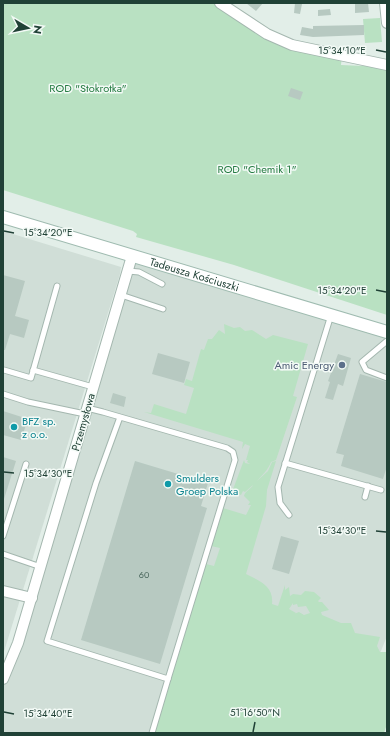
<svg xmlns="http://www.w3.org/2000/svg" width="390" height="736" viewBox="0 0 390 736" font-family="Jost,sans-serif">
<style>
.built{fill:#d0ded7}
.green{fill:#b9e1c2;fill-rule:evenodd}
.building{fill:#b7c9c1}
.lines{fill:none;stroke-linecap:round;stroke-linejoin:round}
.lane-casing{stroke:#a4b7af;stroke-width:7}
.street-casing{stroke:#a4b7af;stroke-width:12}
.secondary-casing{stroke:#9fbbb0;stroke-width:14}
.lane{stroke:#fff;stroke-width:5}
.street{stroke:#fff;stroke-width:10}
.secondary{stroke:#fff;stroke-width:12}
.ticks{fill:none;stroke:#204136;stroke-width:1.5}
.service-dot{fill:#5c6f8a;stroke:#f3faf6;stroke-width:1.5}
.culture-dot{fill:#0f9aa8;stroke:#f3faf6;stroke-width:1.5}
.labels{text-anchor:middle;dominant-baseline:central;stroke-width:3;stroke-linejoin:round;paint-order:stroke}
.number-label{font-size:9px;fill:#466359}
.park-label{font-size:11px;fill:#267c43;stroke:#f3faf6}
.street-label{font-size:11px;fill:#204136;stroke:#f3faf6}
.service-label{font-size:11px;fill:#4e5e75;stroke:#f3faf6;text-anchor:end}
.culture-label{font-size:11px;fill:#0d838f;stroke:#f3faf6;text-anchor:start}
.ticks-label{font-size:10px;text-anchor:middle;fill:#204136;stroke:#f3faf6;stroke-width:3;stroke-linejoin:round;paint-order:stroke}
</style>
<rect width="100%" height="100%" fill="#e2eee8"/>
<g class="built">
<path d="M3 231 121 267 120 274 3 655Z"/>
<path d="M132 256 387 332V636L348 733H3V679Z"/>
</g>
<g class="green">
<path d="M3 3H220L267 34 342 54 341 65 387 67V315L234 265 136 237 137 234 133 231 3 190Z"/>
<path d="M380 18 382 42 365 43 363 19Z"/>
<path d="M224 324 234 328 240 327 245 331 252 330 266 339 273 335 308 344 293 396 297 397 276 460 271 462C268 470 263 474 257 481L268 471 272 462 276 461 267 490 266 506 246 574C260 581 274 586 272 604L278 606 285 585V590L289 587 290 596 293 594 301 595 305 591 314 592 321 598 318 601 319 602H322L329 610 321 612 322 615 341 623H351L355 633 380 637 377 646 380 652H387V724L384 733H154L206 564 214 566 220 548 211 546 223 508 246 515 251 505H248L250 502 244 496C245 491 251 489 253 485L245 492 243 491 241 495 232 492 244 460 245 463 250 464 247 462 248 460H246L250 446 245 444 242 449 243 442 144 412 151 413 154 404 186 414 194 388 184 385 186 379 192 381 201 349 204 350 208 339H212L219 330 225 334ZM293 603V605L297 604 298 607 306 606 310 613 304 615 299 612 294 614 296 613 289 609Z"/>
</g>
<g class="building">
<path d="M246 3H263L256 11Z"/>
<path d="M295 3 302 4 300 14 294 13Z"/>
<path d="M355 3H368L369 12 355 13Z"/>
<path d="M330 9 331 15 318 16V10Z"/>
<path d="M364 25V35L313 37 300 35 302 27 313 29V26Z"/>
<path d="M291 88 303 92 300 100 288 96Z"/>
<path d="M3 275 25 281 15 316 29 320 24 338 10 334 5 350H3Z"/>
<path d="M158 353 190 362 184 383 152 374Z"/>
<path d="M338 354 351 358 343 386 338 384 333 400 325 398 330 382 328 381Z"/>
<path d="M360 374 387 382V466L383 479 341 466 344 455 336 453Z"/>
<path d="M113 393 126 397 124 407 110 403Z"/>
<path d="M3 411 28 419 21 440 3 435Z"/>
<path d="M3 457 16 461 4 499 3 498Z"/>
<path d="M135 461 208 483 201 506 207 508 160 664 81 640Z"/>
<path d="M281 536 299 541 289 574 272 569Z"/>
</g>
<g class="lines">
<defs>
<g id="lane">
<path d="M128 271 139 272 162 284"/>
<path d="M121 295 163 309"/>
<path d="M387 341 362 362 366 370 387 378"/>
<path d="M4 370 31 378 57 286"/>
<path d="M33 370 93 387"/>
<path d="M3 394 28 402 85 414"/>
<path d="M87 408 103 412 227 448 233 452 235 460 168 679 47 641 96 483 120 417"/>
<path d="M285 463 381 490"/>
<path d="M365 497 368 486"/>
<path d="M289 515 280 503 278 487 331 315"/>
<path d="M3 536 26 464"/>
<path d="M3 554 41 567"/>
<path d="M152 733 168 679"/>
</g>
<g id="street">
<path d="M220 3 267 34 292 45 387 65"/>
<path d="M385 3 387 23"/>
<path d="M3 591 32 598"/>
<path d="M3 679 18 643 132 256"/>
</g>
<g id="secondary">
<path id="s1" d="M3 217 387 332"/>
</g>
</defs>
<use href="#lane" class="lane-casing"/>
<use href="#street" class="street-casing"/>
<use href="#secondary" class="secondary-casing"/>
<use href="#lane" class="lane"/>
<use href="#street" class="street"/>
<use href="#secondary" class="secondary"/>
</g>
<path class="ticks" d="M376 50 386 52M4 231 14 233M376 290 386 292M4 472 14 473M376 531 386 532M4 712 14 714M253 732 255 722"/>
<circle class="service-dot" cx="342" cy="365" r="4"/>
<g class="culture-dot">
<circle cx="14" cy="427" r="4"/>
<circle cx="168" cy="484" r="4"/>
</g>
<g class="labels">
<g class="number-label">
<text x="144" y="574">60</text>
</g>
<g class="park-label">
<text x="88" y="88">ROD "Stokrotka"</text>
<text x="257" y="169">ROD "Chemik 1"</text>
</g>
<g class="street-label">
<text stroke="none"><textPath href="#s1" startOffset="200">Tadeusza Kościuszki</textPath></text>
<text transform="translate(83 422) rotate(-74)">Przemysłowa</text>
</g>
<g class="service-label">
<text x="334" y="365">Amic Energy</text>
</g>
<g class="culture-label">
<text x="22" y="421">BFZ sp.<tspan x="22" dy="13">z o.o.</tspan></text>
<text x="176" y="478">Smulders<tspan x="176" dy="13">Groep Polska</tspan></text>
</g>
</g>
<g class="ticks-label">
<text x="342" y="54">15°34'10"E</text>
<text x="48" y="236">15°34'20"E</text>
<text x="342" y="294">15°34'20"E</text>
<text x="48" y="477">15°34'30"E</text>
<text x="342" y="534">15°34'30"E</text>
<text x="255" y="716">51°16'50"N</text>
<text x="48" y="717">15°34'40"E</text>
</g>
<rect width="390" height="736" fill="none" stroke="#204136" stroke-width="8"/>
<g transform="translate(28 28) rotate(99)" stroke="#f3faf6" stroke-width="3" paint-order="stroke">
<path d="M0-3L7 15L0 10L-7 15Z" fill="#204136"/>
<text y="-6" font-size="11" font-weight="bold" text-anchor="middle" fill="#204136">N</text>
</g>
</svg>
